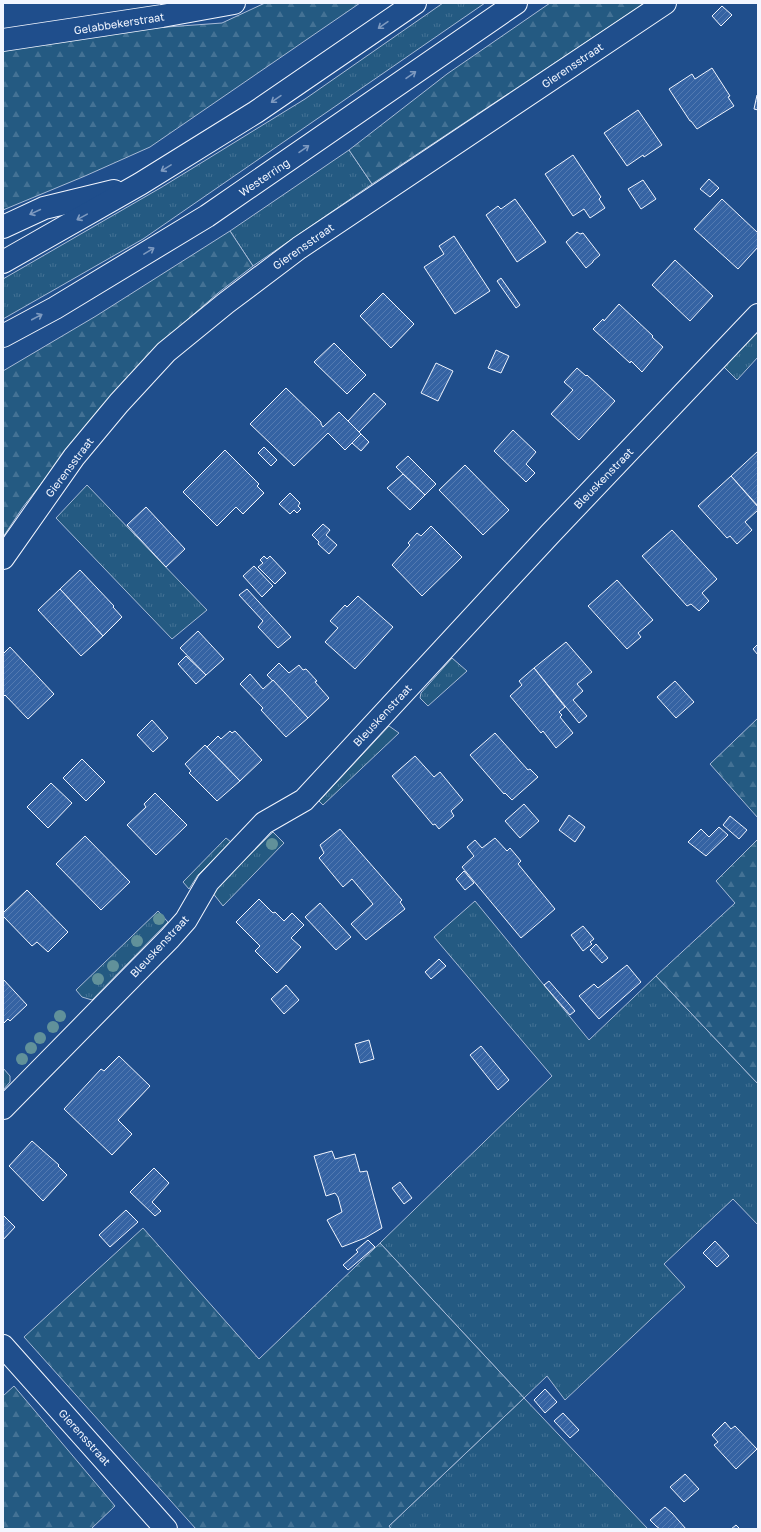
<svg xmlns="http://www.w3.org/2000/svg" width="761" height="1532" viewBox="0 0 761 1532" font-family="'Golos Text',sans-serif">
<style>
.grass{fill:url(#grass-tufts);stroke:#a8bbd7}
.forest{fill:url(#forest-firs);stroke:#a8bbd7}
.building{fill:url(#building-hatch);stroke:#f2f6ff}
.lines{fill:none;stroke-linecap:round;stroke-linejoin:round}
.minor-casing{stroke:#f2f6ff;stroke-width:24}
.highway-casing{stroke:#f2f6ff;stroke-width:24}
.minor{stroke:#1f4e8c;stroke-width:22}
.highway{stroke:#1f4e8c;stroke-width:22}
.tree{fill:#61919a}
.oneway{stroke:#7e9ac0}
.labels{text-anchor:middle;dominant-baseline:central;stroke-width:3;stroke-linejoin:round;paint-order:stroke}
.street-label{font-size:11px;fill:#f2f6ff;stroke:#1f4e8c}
</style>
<defs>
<pattern id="grass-tufts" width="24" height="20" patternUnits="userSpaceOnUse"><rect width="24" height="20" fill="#245a82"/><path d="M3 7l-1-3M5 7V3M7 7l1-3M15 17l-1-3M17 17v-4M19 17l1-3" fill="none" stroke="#447295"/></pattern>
<pattern id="forest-firs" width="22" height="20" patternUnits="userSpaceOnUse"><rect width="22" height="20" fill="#245a82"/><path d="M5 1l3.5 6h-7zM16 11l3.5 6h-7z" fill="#447295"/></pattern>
<pattern id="building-hatch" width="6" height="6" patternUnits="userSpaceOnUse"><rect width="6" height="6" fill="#3563a3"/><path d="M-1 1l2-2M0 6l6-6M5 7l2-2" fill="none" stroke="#537ab1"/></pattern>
</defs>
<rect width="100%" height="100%" fill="#1f4e8c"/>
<g class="grass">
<path d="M443 3H485L143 239 3 319V279L162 187 305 99Z"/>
<path d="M349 150 372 184 253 266 230 231Z"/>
<path d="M758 330V357L737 380 724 367Z"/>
<path d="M87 485 207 610 172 639 56 518Z"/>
<path d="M452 658 467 671 428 706 420 698 421 693Z"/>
<path d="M389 726 399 733 323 805 319 801Z"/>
<path d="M273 832 284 843 223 906 212 892Z"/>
<path d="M226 838 231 842 198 875 189 889 183 882Z"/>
<path d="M475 901 589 1040 656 976 758 1084V1225L733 1199 664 1264 685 1287 565 1400 547 1376 524 1398 648 1529H391L389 1526 524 1398 380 1243 552 1076 434 937Z"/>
<path d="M158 911 168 922 92 1000 82 997 76 990Z"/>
<path d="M3 1068 10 1076V1082L3 1090Z"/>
</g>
<g class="forest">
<path d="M265 3H360L150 147 85 176 3 210V49L153 28 222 23Z"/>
<path d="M550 3H645L372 184 349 150 447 74Z"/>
<path d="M230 231 253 266 218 293 154 349 100 408 23 507 3 537V371L96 316Z"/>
<path d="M758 718V818L710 764Z"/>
<path d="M758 839V1084L656 976 735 903 716 881Z"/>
<path d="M143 1228 259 1359 380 1243 524 1398 389 1526 391 1529H196L24 1337Z"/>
<path d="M14 1386 115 1506 91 1529H3V1396Z"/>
</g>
<g class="building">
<path d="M722 6 732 15 721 26 712 16Z"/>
<path d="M712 68 730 96 728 97 734 106 697 129 691 121H690L669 89 692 74 695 79Z"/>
<path d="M757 95H758V110L754 109Z"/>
<path d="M638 110 662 145 644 157 643 155 627 166 604 133Z"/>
<path d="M573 155 601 197 599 199 605 208 590 218 584 209 573 216 545 174Z"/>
<path d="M709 179 719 188 710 197 700 189Z"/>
<path d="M643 180 656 199 641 209 628 189Z"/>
<path d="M515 199 546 242 517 262 486 215 498 206 501 209Z"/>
<path d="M722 199 758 233V247L738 269 694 229Z"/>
<path d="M577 232 580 234 583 233 600 255 593 261V262L586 268 566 242Z"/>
<path d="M454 236 490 291 455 314 424 267 444 254 439 246Z"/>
<path d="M675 260 713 296 690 321 652 285Z"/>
<path d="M501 278 520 305 516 308 497 281Z"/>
<path d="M383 293 414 324 391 348 360 316Z"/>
<path d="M619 304 653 336 652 337 663 347 642 372 631 361 630 363 593 329 603 319 604 321Z"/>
<path d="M334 343 366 375 347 394 314 362Z"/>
<path d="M496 350 509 356 501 373 488 368Z"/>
<path d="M436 363 453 371 438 401 421 393Z"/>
<path d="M577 368 586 376 587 375 615 401 579 440 551 414 573 390 564 382Z"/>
<path d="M286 388 321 422V424L323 427 339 412 361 434 345 450 328 433 294 466 250 424Z"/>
<path d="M374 393 386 404 359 432 348 421Z"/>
<path d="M513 430 536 452 526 464 535 473 526 482 494 451Z"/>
<path d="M361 434 369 442 361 451 352 443Z"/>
<path d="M264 447 277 460 271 466 258 453Z"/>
<path d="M225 450 259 484 257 486 264 493 243 514 236 507 217 526 183 492Z"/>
<path d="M758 451V506L731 476Z"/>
<path d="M408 456 436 484 425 495 396 467Z"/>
<path d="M465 465 509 510 483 535 439 490Z"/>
<path d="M403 474 425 495 410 510 387 488Z"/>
<path d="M731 476 758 507V510L745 522 752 530 737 544 730 536 727 538 698 506Z"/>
<path d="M290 493 300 503 298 506 301 509 297 513 294 510 290 514 279 504Z"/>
<path d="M146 507 185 549 166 567 127 525Z"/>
<path d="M323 524 330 530 326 535 337 545 329 554 318 544 319 542 312 535Z"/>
<path d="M431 526 462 557 422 596 392 565 410 545 408 543 417 533 421 536Z"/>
<path d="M672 530 717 579 702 593 709 601 699 611 691 604 687 606 642 556Z"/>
<path d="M264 556 267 559 270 556 286 573 275 584 258 567 263 563 260 560Z"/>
<path d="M254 566 273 586 262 597 243 576Z"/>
<path d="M80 570 114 606 113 607 122 617 103 636 60 589Z"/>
<path d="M617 580 653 620 638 633 641 637 627 649 588 606Z"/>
<path d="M60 589 103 636 81 656 38 610Z"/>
<path d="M247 589 291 637 278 648 258 627 263 621 239 595Z"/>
<path d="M358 596 393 627 355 669 325 642 338 628 330 621 345 605 347 607Z"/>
<path d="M198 631 224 659 206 675 180 648Z"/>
<path d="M566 642 592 672 577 684 583 691 573 700 587 716 579 723 534 668Z"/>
<path d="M758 644V655L753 649Z"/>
<path d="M10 647 54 694 28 719 5 695 3 697V654Z"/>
<path d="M186 656 206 675 196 684 178 664Z"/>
<path d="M279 663 289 673 299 665 303 670 306 669 317 681 315 682 329 698 308 718 267 675Z"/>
<path d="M534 668 565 707 559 712 562 715 560 717 573 733 556 748 543 731 541 733 510 696 522 685 519 681Z"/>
<path d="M250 674 263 689 273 680 308 718 286 737 261 710 263 708 240 684Z"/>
<path d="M675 681 694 702 676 718 657 697Z"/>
<path d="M152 720 168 738 153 752 137 735Z"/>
<path d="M230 731 232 733 235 731 262 760 240 781 207 747 218 736 221 739Z"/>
<path d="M495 733 528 770 530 769 538 777 512 800 505 793 504 794 470 755Z"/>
<path d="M205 745 240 781 217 801 189 773 191 771 185 764Z"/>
<path d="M415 756 434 777 440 772 463 800 451 811 454 816 439 829 435 824 433 825 392 776Z"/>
<path d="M82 759 105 782 86 801 63 778Z"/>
<path d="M51 783 72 803 48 828 27 807Z"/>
<path d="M155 793 187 825 156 855 127 825 146 807 144 804Z"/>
<path d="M524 804 539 821 520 838 505 821Z"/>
<path d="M569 815 585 827 575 842 559 830Z"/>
<path d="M730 816 747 830 739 839 723 825Z"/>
<path d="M719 827 728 835 706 856 688 842 701 829 709 837Z"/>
<path d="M340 829 402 900 400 902 405 909 366 940 351 924 373 904 352 879 343 887 319 858 324 853 320 845Z"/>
<path d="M85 836 130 882 101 910 56 864Z"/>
<path d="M495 838 507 851 510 848 521 861 518 864 555 909 521 938 462 867 474 856 467 847 475 840 482 848Z"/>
<path d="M464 871 474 883 465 890 456 879Z"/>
<path d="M27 890 68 932 48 952 37 942 32 946 3 916V913Z"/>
<path d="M259 899 273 913 275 912 284 921 292 913 304 925 291 938 301 947 277 973 255 951 260 946 236 922Z"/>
<path d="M320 903 351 937 336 950 305 917Z"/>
<path d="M583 926 594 939 590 942 592 944 583 951 571 935Z"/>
<path d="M596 944 608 958 602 963 590 950Z"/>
<path d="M439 959 446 966 431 979 425 972Z"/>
<path d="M627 965 641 982 599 1019 579 996 594 984 598 988Z"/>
<path d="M3 979 27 1005 10 1021 8 1019 3 1024Z"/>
<path d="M549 981 575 1011 570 1015 544 985Z"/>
<path d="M286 985 299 1000 284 1014 271 999Z"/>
<path d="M369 1040 374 1059 360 1063 355 1044Z"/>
<path d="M481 1046 509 1080 498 1090 470 1055Z"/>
<path d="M119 1056 150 1086 118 1120 132 1134 112 1155 64 1109 101 1069 104 1071Z"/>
<path d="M32 1141 59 1165 58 1166 67 1175 43 1201 9 1166Z"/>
<path d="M332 1151 335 1159 355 1154 360 1172 367 1171 382 1228 365 1238 342 1247 327 1220 342 1212 338 1197 335 1193 326 1196 314 1156Z"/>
<path d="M154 1168 169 1183 152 1202 161 1211 155 1216 130 1192Z"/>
<path d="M400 1182 412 1198 404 1204 392 1188Z"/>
<path d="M126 1210 138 1222 110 1247 99 1235Z"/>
<path d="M3 1215 15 1227 3 1240Z"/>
<path d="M368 1240 375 1247 348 1270 343 1265 358 1252 356 1250Z"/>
<path d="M715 1241 729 1256 717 1267 703 1253Z"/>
<path d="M545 1389 557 1402 545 1413 534 1400Z"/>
<path d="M563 1413 579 1430 570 1438 554 1421Z"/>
<path d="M725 1422 731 1429 735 1426 757 1449 736 1469 714 1445 718 1442 712 1435Z"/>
<path d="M685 1474 699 1489 684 1502 670 1487Z"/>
<path d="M665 1507 672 1513 686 1529H660L656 1526 650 1520Z"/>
<path d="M736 1525 740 1529H731Z"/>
</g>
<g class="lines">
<defs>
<g id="minor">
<path d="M3 40 162 16 234 3"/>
<path d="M3 558 74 457 119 403 166 352 226 303 299 248 665 3"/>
<path d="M3 1108 170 938 186 920 208 882 264 823 304 800 550 534 758 315"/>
<path d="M3 1346 166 1529"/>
</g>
<g id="highway">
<path d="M3 227 44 208 114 191"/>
<path d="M3 262 140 184 256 112 415 3"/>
<path d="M3 336 55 308 207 216 516 3"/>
</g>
</defs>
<use href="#minor" class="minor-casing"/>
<use href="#highway" class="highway-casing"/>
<use href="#minor" class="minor"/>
<use href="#highway" class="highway"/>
</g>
<g class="tree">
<circle cx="272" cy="844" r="6"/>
<circle cx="159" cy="919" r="6"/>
<circle cx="137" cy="941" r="6"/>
<circle cx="113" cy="966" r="6"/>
<circle cx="98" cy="979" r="6"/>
<circle cx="60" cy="1016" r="6"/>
<circle cx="53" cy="1027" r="6"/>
<circle cx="40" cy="1038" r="6"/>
<circle cx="31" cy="1048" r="6"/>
<circle cx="22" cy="1059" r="6"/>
</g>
<defs><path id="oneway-shaft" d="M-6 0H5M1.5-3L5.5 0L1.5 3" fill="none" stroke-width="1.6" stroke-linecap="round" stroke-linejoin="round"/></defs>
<g class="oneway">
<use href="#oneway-shaft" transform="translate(383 25) rotate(145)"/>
<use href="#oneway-shaft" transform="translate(411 75) rotate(-35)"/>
<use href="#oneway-shaft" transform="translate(276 99) rotate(145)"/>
<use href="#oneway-shaft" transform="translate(304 149) rotate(-35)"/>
<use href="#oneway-shaft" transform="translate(166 168) rotate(148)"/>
<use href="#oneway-shaft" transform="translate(35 212) rotate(155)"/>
<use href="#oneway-shaft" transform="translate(82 217) rotate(151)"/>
<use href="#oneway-shaft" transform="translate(149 251) rotate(-31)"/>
<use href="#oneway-shaft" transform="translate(37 317) rotate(-28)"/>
</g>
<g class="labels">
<g class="street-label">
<text transform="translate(119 23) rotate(-9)">Gelabbekerstraat</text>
<text transform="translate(572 65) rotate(-34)">Gierensstraat</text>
<text transform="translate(264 177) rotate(-34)">Westerring</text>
<text transform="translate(303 246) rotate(-35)">Gierensstraat</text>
<text transform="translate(69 467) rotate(-53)">Gierensstraat</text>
<text transform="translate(603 478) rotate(-46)">Bleuskenstraat</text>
<text transform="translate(382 715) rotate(-47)">Bleuskenstraat</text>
<text transform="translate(159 946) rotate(-47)">Bleuskenstraat</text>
<text transform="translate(85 1437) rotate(48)">Gierensstraat</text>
</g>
</g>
<rect width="761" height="1532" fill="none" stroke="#f2f6ff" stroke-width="8"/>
</svg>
